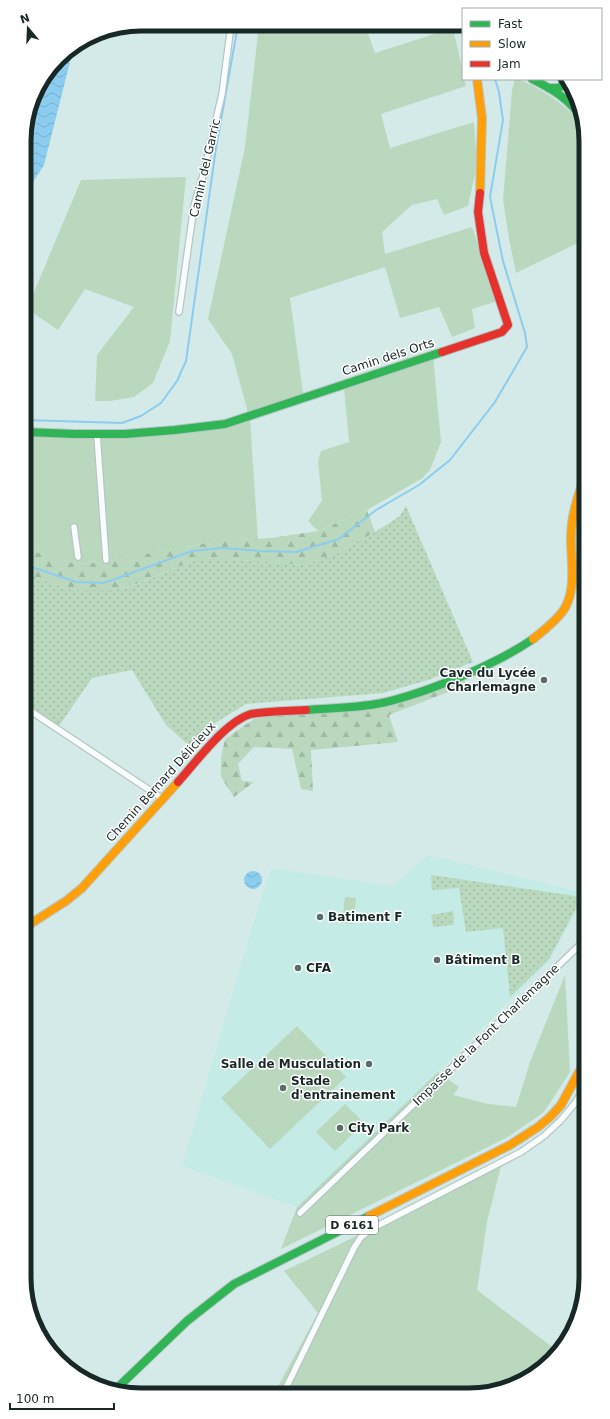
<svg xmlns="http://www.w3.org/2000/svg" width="610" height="1419" viewBox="0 0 610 1419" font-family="'DejaVu Sans',sans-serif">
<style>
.built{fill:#c5ebe7}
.green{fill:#bad8be}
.forest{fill:url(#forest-firs)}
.park{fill:url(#park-dots)}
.water{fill:url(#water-waves)}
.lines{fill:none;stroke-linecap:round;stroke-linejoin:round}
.stream{stroke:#8ccdef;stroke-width:2}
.street-casing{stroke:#b5c6c5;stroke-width:8}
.fast-casing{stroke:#b5c6c5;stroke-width:10}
.slow-casing{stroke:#b5c6c5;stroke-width:10}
.jam-casing{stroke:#b5c6c5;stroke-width:10}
.street{stroke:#f9fcfc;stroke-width:5.5}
.fast{stroke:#30b455;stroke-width:8}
.slow{stroke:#ff9f0a;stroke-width:8}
.jam{stroke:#e5322d;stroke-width:8}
.poi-dot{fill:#5a6c6b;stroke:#fff;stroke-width:1.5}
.labels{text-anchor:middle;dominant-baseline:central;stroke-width:3;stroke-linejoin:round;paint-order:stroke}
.shield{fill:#fff;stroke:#5d6868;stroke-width:1}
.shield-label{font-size:11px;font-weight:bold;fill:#182827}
.street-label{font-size:12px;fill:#182827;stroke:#fff}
.poi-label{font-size:12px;font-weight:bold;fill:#182827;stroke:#fff;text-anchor:start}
.rim{fill:none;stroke:#182827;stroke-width:5}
</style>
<defs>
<pattern id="forest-firs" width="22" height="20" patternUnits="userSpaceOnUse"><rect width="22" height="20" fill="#bad8be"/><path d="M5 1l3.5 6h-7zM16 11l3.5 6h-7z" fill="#9fb9a3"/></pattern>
<pattern id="park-dots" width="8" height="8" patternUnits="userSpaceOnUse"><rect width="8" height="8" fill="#bad8be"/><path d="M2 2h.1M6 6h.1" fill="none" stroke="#9fb9a3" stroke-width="1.8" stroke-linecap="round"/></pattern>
<pattern id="water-waves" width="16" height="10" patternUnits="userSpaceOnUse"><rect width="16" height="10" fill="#8ccdef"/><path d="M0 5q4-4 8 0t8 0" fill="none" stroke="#78b0cd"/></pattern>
</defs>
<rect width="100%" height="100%" fill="#d4eae8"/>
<path class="built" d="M428 855 585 893V896L550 961 438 1072 297 1207 182 1166 257 910 271 868 393 886Z"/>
<g class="green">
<path d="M259 25H365L375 53 453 28 463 73V79H464L466 86 381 114 390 148 474 122 477 165 468 206 444 215 437 199 412 205 382 232 385 254 472 227 498 301 472 309 475 328 452 337 439 307 400 318 385 267 290 298 304 400 250 420 258 539 218 541 102 562 76 564 26 549 25 434 94 438 250 420 232 354 208 319 245 147Z"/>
<path d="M515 79C530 81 564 104 574 116 577 120 580 125 582 130V241L516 273 509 239 503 199 512 90Z"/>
<path d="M186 177 170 341 153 383 134 397 110 401H95L97 355 134 307 85 289 58 330 27 309 81 180Z"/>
<path d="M433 356 441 442 430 470 421 479 367 510 318 531 308 521 322 501 318 461 321 451 349 442 344 388Z"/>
<path d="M345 897 356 898 353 924 342 923Z"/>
<path d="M565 975 570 1072 544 1112 508 1137 281 1249 297 1207 438 1072 459 1087 453 1095 488 1104 516 1107 530 1062Z"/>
<path d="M297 1026 346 1077 270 1149 221 1098Z"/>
<path d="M345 1104 364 1123 335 1151 316 1132Z"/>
<path d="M501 1166 487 1222 477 1290 559 1352 557 1355 528 1379 499 1391 275 1392 318 1313 284 1271Z"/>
</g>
<g class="forest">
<path d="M367 510 375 532 335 554 305 565 228 559 200 558 131 586 114 590H72L26 574V549L76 564 102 562 218 541 271 538 318 531Z"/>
<path d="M463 676 466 685 389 715 398 742 311 750 313 791 301 789 292 749 254 747 238 764 242 781 254 782 234 797 221 777V758L225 739 254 719 316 709 376 704Z"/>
</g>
<g class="park">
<path d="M406 506 473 662 428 680 383 693 246 704 207 728 192 748 166 725 132 670 92 678 59 726 26 703V574L72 590H114L132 586 200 558 228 559 305 565 335 554 375 532 400 516Z"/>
<path d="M431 875 582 897 549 959 510 997 503 928 466 932 459 888 432 890Z"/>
<path d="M453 911 454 925 433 927 431 915Z"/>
</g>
<g class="water">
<path d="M74 46 44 165 24 196V133L36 89 64 53Z"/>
<circle cx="253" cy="880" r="9"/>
</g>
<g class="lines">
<g class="stream">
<path d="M25 420 122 423 141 416 161 403 177 381 186 361 216 148 238 25"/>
<path d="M26 565 76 582 104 583 192 551 222 548 262 551 296 552 339 539 376 510 419 485 450 460 495 402 527 347 525 333 503 261 490 197 503 120 499 92 495 79"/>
</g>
<defs>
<g id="street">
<path d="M179 312 194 206 204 172 222 94 231 25"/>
<path d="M97 435 106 560"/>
<path d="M74 527 78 557"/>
<path d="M26 708 163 799"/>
<path d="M300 1213 585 940"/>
<path d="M284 1392 354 1248 361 1237 373 1228 521 1152 544 1136 561 1120 576 1102 585 1085"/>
</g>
<g id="fast">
<path d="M532 79C552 89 570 99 582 119"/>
<path d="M549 88H557L566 85"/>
<path d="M25 432 75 434H125L175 430 225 424 442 352"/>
<path d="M306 710C329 708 354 708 376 704 394 701 412 695 429 689 465 676 501 661 533 639"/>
<path d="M114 1391 187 1321 234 1284 369 1216"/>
</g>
<g id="slow">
<path d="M477 79 482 118 480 193"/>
<path d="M533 639C542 632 561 616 566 606 576 586 571 562 571 539 571 519 576 500 583 482"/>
<path d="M27 926 66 901 82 888 178 782"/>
<path d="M369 1216 510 1145 538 1127 550 1117 561 1105 585 1061"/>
</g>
<g id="jam">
<path d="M442 352 502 332 508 325 484 253 478 212 480 193"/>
<path d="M178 782C196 762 226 721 251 714 266 711 290 711 306 710"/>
</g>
</defs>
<use href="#street" class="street-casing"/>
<use href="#fast" class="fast-casing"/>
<use href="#slow" class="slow-casing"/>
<use href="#jam" class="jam-casing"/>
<use href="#street" class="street"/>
<use href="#fast" class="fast"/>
<use href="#slow" class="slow"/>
<use href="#jam" class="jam"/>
</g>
<g class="poi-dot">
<circle cx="544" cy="680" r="4"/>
<circle cx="320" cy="917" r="4"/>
<circle cx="437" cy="960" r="4"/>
<circle cx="298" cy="968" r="4"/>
<circle cx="369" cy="1064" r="4"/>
<circle cx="283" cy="1088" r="4"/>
<circle cx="340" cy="1128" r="4"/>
</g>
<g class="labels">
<rect class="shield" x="326" y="1216" width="52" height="18" rx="3"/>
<g class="shield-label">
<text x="352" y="1225">D 6161</text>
</g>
<g class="street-label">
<text transform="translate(205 168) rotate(-77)">Camin del Garric</text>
<text transform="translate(388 357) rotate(-18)">Camin dels Orts</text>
<text transform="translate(161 782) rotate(-48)">Chemin Bernard Délicieux</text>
<text transform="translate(486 1035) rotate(-44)">Impasse de la Font Charlemagne</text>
</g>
<g class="poi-label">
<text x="536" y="673" text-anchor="end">Cave du Lycée<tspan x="536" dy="14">Charlemagne</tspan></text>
<text x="328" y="917">Batiment F</text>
<text x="445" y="960">Bâtiment B</text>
<text x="306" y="968">CFA</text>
<text x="361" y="1064" text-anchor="end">Salle de Musculation</text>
<text x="291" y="1081">Stade<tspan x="291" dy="14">d'entrainement</tspan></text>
<text x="348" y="1128">City Park</text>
</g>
</g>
<path d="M0 0H610V1419H0ZM141 31H469A110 110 0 0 1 579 141V1278A110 110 0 0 1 469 1388H141A110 110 0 0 1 31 1278V141A110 110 0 0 1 141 31Z" fill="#fff" fill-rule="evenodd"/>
<path class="rim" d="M141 31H469A110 110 0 0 1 579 141V1278A110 110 0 0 1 469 1388H141A110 110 0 0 1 31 1278V141A110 110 0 0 1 141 31Z"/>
<rect x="462" y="8" width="140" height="72" fill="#ffffff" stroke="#a3a9a9"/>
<rect x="470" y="21" width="20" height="6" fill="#30b455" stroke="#a3a9a9"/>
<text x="498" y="28" font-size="12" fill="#182827">Fast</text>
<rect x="470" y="41" width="20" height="6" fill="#ff9f0a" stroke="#a3a9a9"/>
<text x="498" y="48" font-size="12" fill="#182827">Slow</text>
<rect x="470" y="61" width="20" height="6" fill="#e5322d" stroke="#a3a9a9"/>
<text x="498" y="68" font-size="12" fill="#182827">Jam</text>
<g transform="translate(28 28) rotate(341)" stroke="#ffffff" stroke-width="3" paint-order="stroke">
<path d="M0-3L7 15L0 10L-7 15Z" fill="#182827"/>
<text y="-6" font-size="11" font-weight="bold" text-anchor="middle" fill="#182827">N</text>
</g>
<path d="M10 1403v6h104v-6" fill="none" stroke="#182827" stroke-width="2"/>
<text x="16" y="1403" font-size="12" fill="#182827" stroke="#ffffff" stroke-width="3" paint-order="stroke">100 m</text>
</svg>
